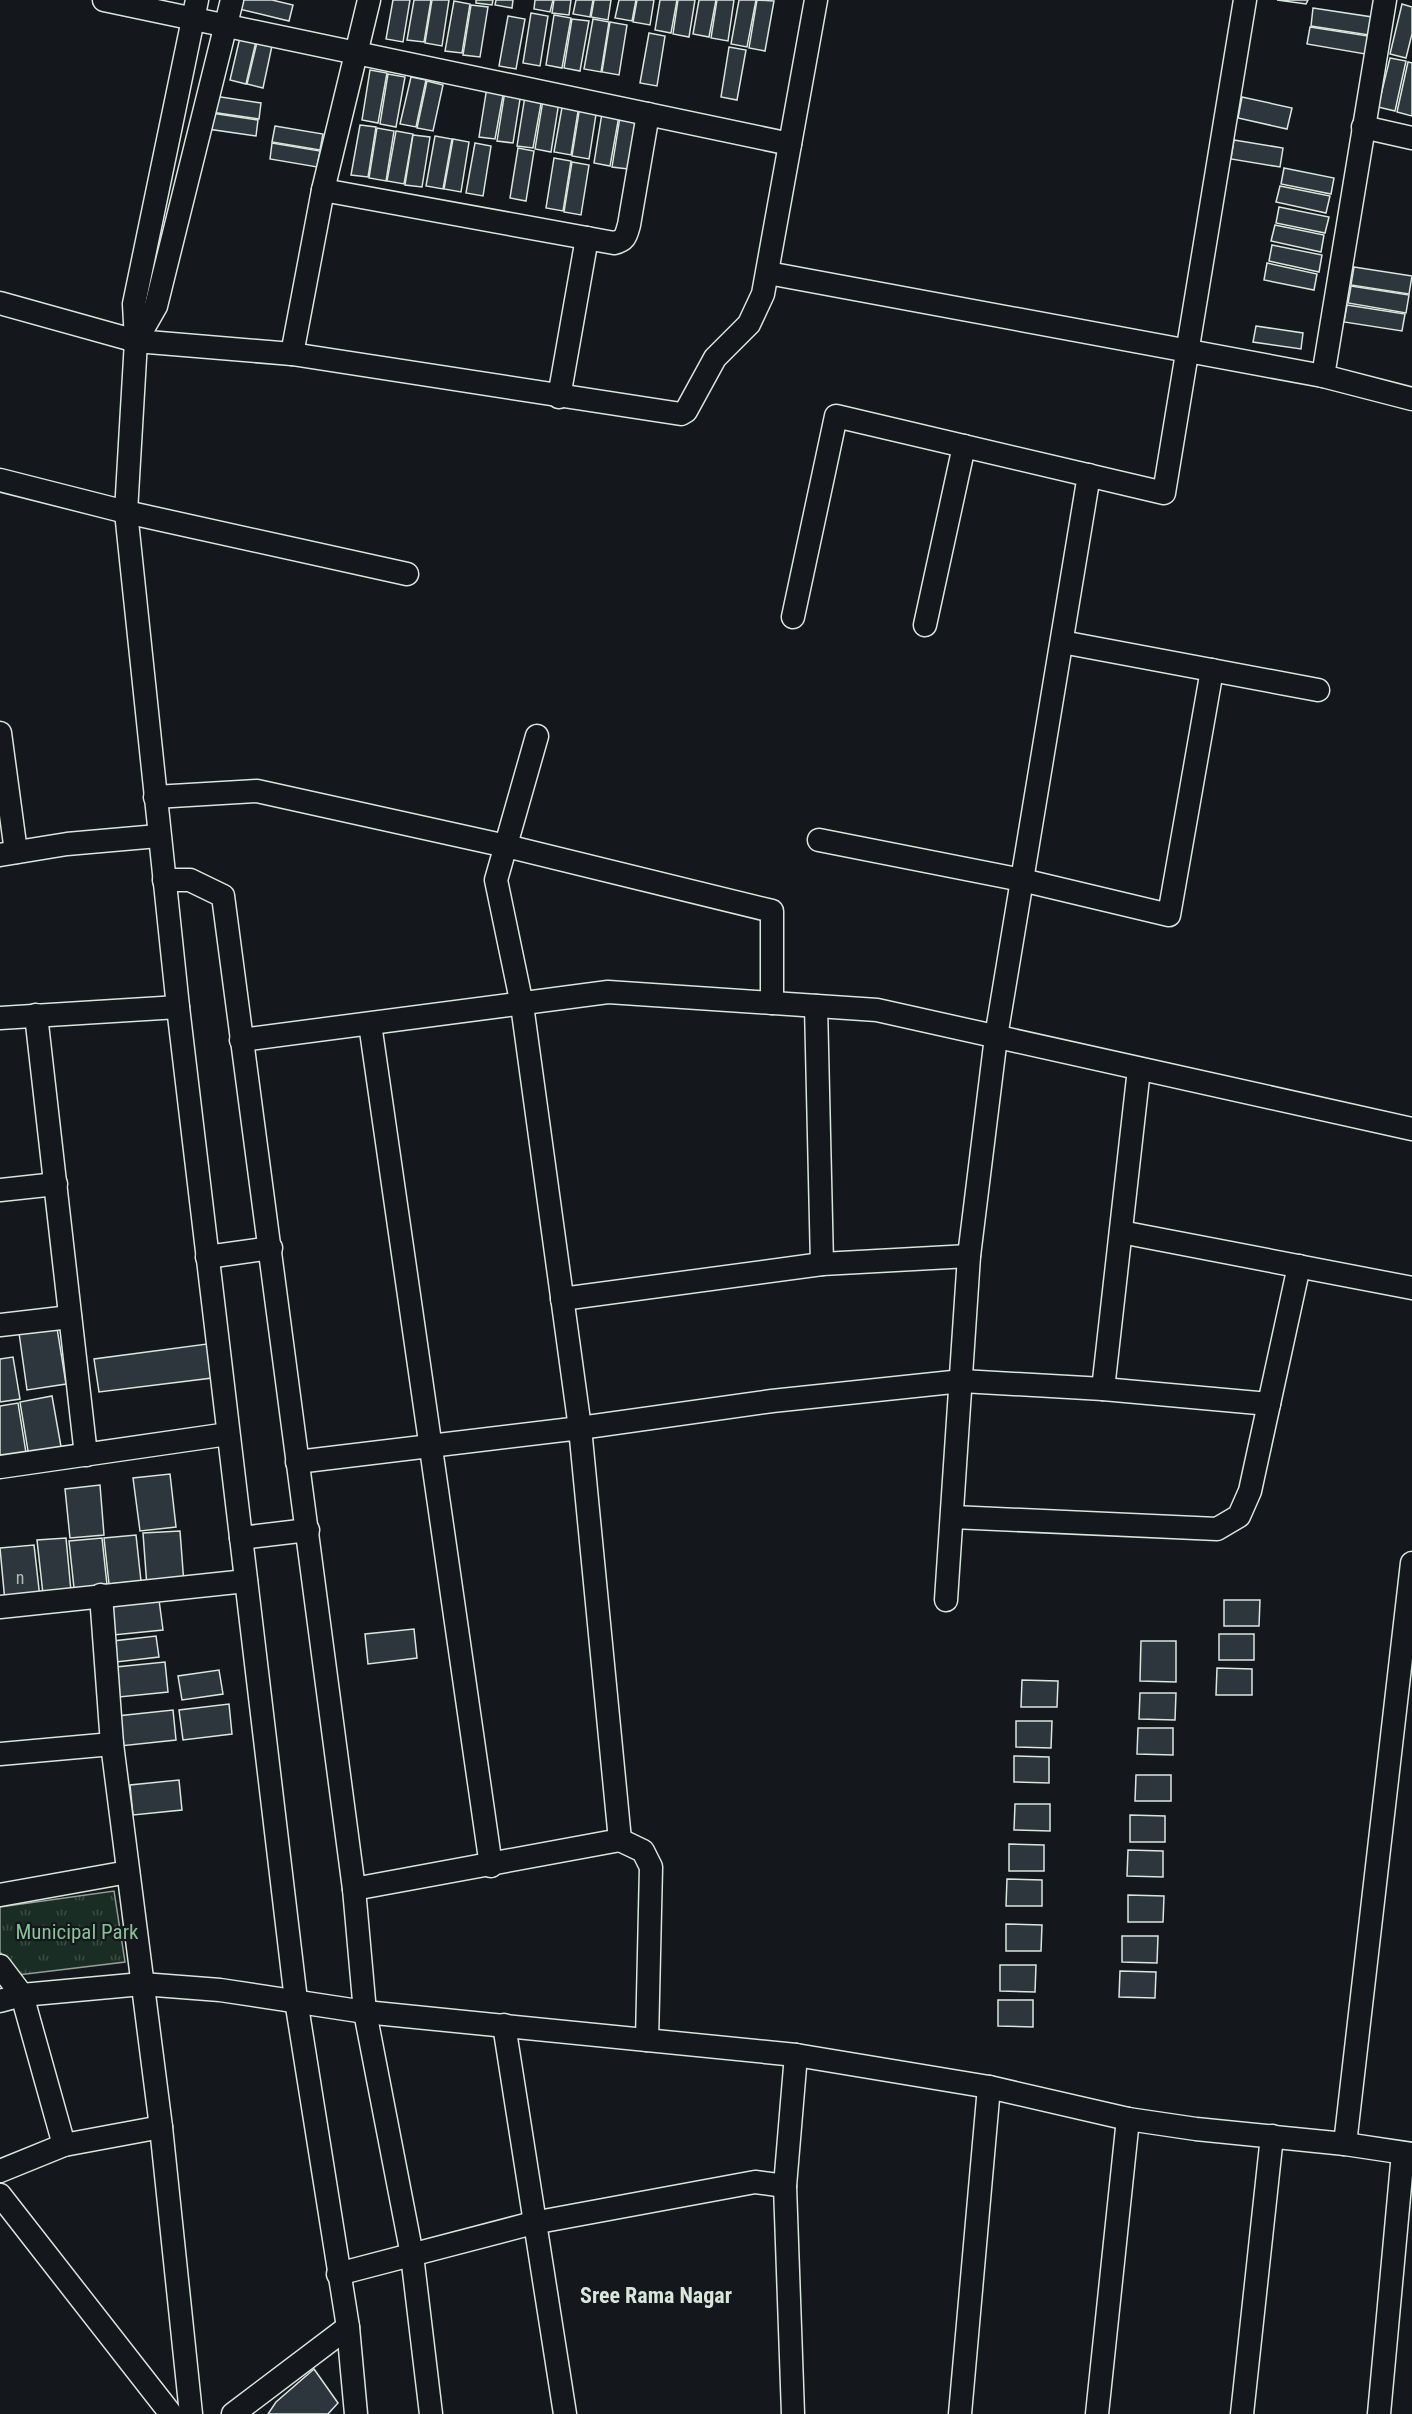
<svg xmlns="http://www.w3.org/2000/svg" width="1412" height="2414" viewBox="0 0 1412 2414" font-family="'Roboto Condensed',sans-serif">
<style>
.park{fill:url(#park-tufts);stroke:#939e99;stroke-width:1.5}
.building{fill:#2c363c;stroke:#d8e6dc;stroke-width:1.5}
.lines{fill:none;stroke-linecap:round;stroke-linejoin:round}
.minor-casing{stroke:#d8e6dc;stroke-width:25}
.minor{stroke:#14181c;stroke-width:22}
.labels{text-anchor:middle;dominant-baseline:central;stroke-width:4.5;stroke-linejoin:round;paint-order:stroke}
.number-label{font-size:18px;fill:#adbab4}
.park-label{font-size:21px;fill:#8ac095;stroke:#14181c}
.neighbourhood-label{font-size:22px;font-weight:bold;fill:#d8e6dc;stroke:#14181c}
</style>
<defs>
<pattern id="park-tufts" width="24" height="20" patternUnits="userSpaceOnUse" patternTransform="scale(1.5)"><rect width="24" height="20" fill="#1a2d24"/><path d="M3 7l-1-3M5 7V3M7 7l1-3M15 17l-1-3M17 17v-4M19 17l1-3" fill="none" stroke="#3b4b43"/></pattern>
</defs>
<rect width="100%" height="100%" fill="#14181c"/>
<path class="park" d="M114 1891 125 1962 18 1975 0 1952V1907Z"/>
<g class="building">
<path d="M241 0H272L293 5 289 21 239 9Z"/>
<path d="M393 0H410L403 42 386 39Z"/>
<path d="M414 0H431L424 42 407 40Z"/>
<path d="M432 0H449L442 46 425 43Z"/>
<path d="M476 0H493L492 5 476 3Z"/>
<path d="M496 0H513L512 8 495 5Z"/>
<path d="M535 0H553L550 12 534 9Z"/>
<path d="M554 0H571L569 15 552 13Z"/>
<path d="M576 0H593L590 17 573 14Z"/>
<path d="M594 0H611L608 20 591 17Z"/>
<path d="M619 0H636L632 21 615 18Z"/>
<path d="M637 0H654L650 25 633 22Z"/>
<path d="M660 0H677L671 33 655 30Z"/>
<path d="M678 0H695L689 37 673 34Z"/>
<path d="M699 0H716L709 37 693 34Z"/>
<path d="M717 0H734L728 41 711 38Z"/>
<path d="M739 0H756L747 47 731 44Z"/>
<path d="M757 0 774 1 765 51 749 48Z"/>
<path d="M1277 0H1308L1306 4Z"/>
<path d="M454 1 470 4 462 53 445 51Z"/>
<path d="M1402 4 1412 7V34L1406 58 1390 54Z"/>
<path d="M471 5 488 7 480 57 463 55Z"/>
<path d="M1313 8 1372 17 1369 35 1311 26Z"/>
<path d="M531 13 548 16 540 66 523 63Z"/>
<path d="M554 15 571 18 562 68 546 65Z"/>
<path d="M508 16 525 19 516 69 499 66Z"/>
<path d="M572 19 589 21 580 71 564 68Z"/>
<path d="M593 19 609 22 601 72 584 69Z"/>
<path d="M610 22 627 25 619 75 602 72Z"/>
<path d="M1310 27 1368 36 1365 54 1307 44Z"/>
<path d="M241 33 257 37 246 84 230 80Z"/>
<path d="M649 33 665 36 657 86 640 83Z"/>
<path d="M258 38 273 41 263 88 247 84Z"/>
<path d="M729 47 746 50 737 100 721 97Z"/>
<path d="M1390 58 1406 61 1395 111 1378 107Z"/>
<path d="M1408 62 1412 63V116L1397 112Z"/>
<path d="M370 70 387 73 378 123 362 120Z"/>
<path d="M388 74 405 77 396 127 380 124Z"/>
<path d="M411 77 426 80 416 127 400 124Z"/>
<path d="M427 81 443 85 433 131 417 128Z"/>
<path d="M487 87 504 90 495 139 479 137Z"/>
<path d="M505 91 521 93 513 143 497 141Z"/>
<path d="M214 96 261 103 259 119 211 112Z"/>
<path d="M525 96 542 98 533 148 517 146Z"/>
<path d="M1242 97 1292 108 1287 129 1238 118Z"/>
<path d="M543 100 559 102 551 152 535 149Z"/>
<path d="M563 102 579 105 571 155 554 152Z"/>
<path d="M580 106 597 108 589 159 572 156Z"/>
<path d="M211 113 258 120 256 136 208 129Z"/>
<path d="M602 113 619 116 610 166 594 163Z"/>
<path d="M620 117 637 119 628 169 612 167Z"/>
<path d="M360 125 376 127 368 177 351 175Z"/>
<path d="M275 126 323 134 320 150 272 142Z"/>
<path d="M377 128 394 131 386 181 369 178Z"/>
<path d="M396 131 413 134 404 184 387 181Z"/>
<path d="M413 135 430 137 422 187 405 185Z"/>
<path d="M435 136 452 139 443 189 426 186Z"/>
<path d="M453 139 469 142 461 192 444 189Z"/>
<path d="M1234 140 1283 148 1280 167 1231 159Z"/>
<path d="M272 143 320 151 317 167 270 159Z"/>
<path d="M475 143 491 146 483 196 466 193Z"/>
<path d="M518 148 534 151 526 201 510 198Z"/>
<path d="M554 158 571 161 563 211 546 208Z"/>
<path d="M572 162 589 165 581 215 564 212Z"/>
<path d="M1284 168 1334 178 1331 194 1281 184Z"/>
<path d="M1280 186 1330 196 1326 213 1276 202Z"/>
<path d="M1279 207 1329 217 1325 233 1276 223Z"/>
<path d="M1275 225 1324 235 1321 252 1271 241Z"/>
<path d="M1272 245 1322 255 1319 272 1269 261Z"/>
<path d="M1267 263 1317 274 1314 290 1264 280Z"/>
<path d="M1354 267 1412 276 1409 294 1351 285Z"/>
<path d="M1351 286 1409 295 1406 313 1348 303Z"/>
<path d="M1347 305 1405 314 1402 331 1344 322Z"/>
<path d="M1256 326 1303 333 1301 349 1253 342Z"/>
<path d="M57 1328 66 1384 27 1390 19 1333Z"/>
<path d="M207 1344 212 1378 99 1392 94 1359Z"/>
<path d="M13 1357 20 1399 0 1402V1359Z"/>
<path d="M52 1396 62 1452 29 1457 20 1402Z"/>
<path d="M18 1403 27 1459 0 1463V1406Z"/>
<path d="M170 1474 176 1527 140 1531 133 1478Z"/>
<path d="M100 1485 104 1535 70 1538 65 1489Z"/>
<path d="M180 1531 184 1584 147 1587 143 1533Z"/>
<path d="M136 1535 141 1581 109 1584 104 1538Z"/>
<path d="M66 1538 71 1591 43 1594 37 1540Z"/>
<path d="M102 1538 107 1585 74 1588 69 1541Z"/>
<path d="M34 1545 40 1598 5 1602 0 1548Z"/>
<path d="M159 1600 163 1630 113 1635 110 1606Z"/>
<path d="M1224 1600H1260L1259 1626H1224Z"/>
<path d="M414 1629 417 1658 368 1664 365 1634Z"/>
<rect x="1219" y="1634" width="35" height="26"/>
<path d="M156 1636 159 1657 116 1662 113 1641Z"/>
<path d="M1141 1641H1176V1682L1140 1681Z"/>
<path d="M165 1662 168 1692 119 1697 116 1667Z"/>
<path d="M1217 1668 1252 1669V1695H1216Z"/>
<path d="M219 1670 223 1694 182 1700 178 1676Z"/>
<path d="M1022 1680 1058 1681 1057 1707H1021Z"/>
<path d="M1140 1693H1176L1175 1720 1139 1719Z"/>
<path d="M229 1704 232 1734 183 1740 179 1710Z"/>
<path d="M173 1710 176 1740 120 1746 117 1716Z"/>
<path d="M1016 1721H1052L1051 1748 1016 1747Z"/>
<path d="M1138 1728H1173V1755L1137 1754Z"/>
<path d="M1014 1756 1049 1757V1783L1014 1782Z"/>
<path d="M1136 1775H1171V1801H1135Z"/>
<path d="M179 1780 182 1810 133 1815 130 1785Z"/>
<path d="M1015 1804H1050V1831L1014 1830Z"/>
<path d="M1130 1815 1165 1816V1842H1130Z"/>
<path d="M1009 1844 1044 1845V1871H1009Z"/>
<path d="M1128 1850 1163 1851V1877L1127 1876Z"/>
<path d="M1007 1879 1042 1880V1906H1006Z"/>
<path d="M1128 1895 1164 1896 1163 1922H1128Z"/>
<path d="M1006 1924 1042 1925 1041 1951H1006Z"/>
<path d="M1122 1936H1158L1157 1963 1122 1962Z"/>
<path d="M1000 1965H1036L1035 1992 1000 1991Z"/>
<path d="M1120 1971 1156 1972 1155 1998 1119 1997Z"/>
<path d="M998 2000H1033V2027L998 2026Z"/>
<path d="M314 2369 338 2403 328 2414H268L276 2402Z"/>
</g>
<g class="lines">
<defs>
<g id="minor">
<path d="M104 0 790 144"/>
<path d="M1363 127 1412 138"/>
<path d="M323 190 614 243C626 240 626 235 629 225L648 114"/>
<path d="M768 273 1323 376 1412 399"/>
<path d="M0 303 136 341 292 354 681 414 686 411 715 358 749 324 763 294 816 0"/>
<path d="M136 341 156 306 232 0"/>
<path d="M292 354 323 190 369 0"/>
<path d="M1323 376 1385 0"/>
<path d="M559 397 587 238"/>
<path d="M0 480 126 512 407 574"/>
<path d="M793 617 836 416 1164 493 1245 0"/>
<path d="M925 625 964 446"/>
<path d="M1062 642 1318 690"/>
<path d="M0 733 16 852"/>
<path d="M537 736 496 880 522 1005 580 1428 772 1401 962 1381 1103 1389 1269 1404"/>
<path d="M155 797 257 791 506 846 772 911V1003"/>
<path d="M819 840 1022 880 1169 915 1212 670"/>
<path d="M0 855 67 844 158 836"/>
<path d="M164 880H190L223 896 354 1889 365 2012 412 2255 431 2414"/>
<path d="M816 1006 822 1264"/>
<path d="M178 1007 126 512 136 341 134 304 197 0"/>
<path d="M36 1015 86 1455"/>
<path d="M0 1018 178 1007 296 2000 348 2327 356 2414"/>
<path d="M370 1024 491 1866"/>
<path d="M241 1040 608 992 877 1010 1412 1129"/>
<path d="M0 1190 56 1184"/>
<path d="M1121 1232 1412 1288"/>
<path d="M207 1257 271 1248"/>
<path d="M562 1299 822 1264 969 1256"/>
<path d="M0 1325 70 1317"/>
<path d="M1103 1389 1139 1069"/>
<path d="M297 1462 580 1428 620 1840 354 1889"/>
<path d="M0 1467 228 1434"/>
<path d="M953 1517 1217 1529 1239 1516 1250 1491 1299 1266"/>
<path d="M241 1538 308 1530"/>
<path d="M101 1595 112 1744 161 2127 191 2414"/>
<path d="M946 1600 969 1256 996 1037 1089 475"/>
<path d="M0 1607 246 1581"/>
<path d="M0 1754 112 1744"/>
<path d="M620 1840 643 1851 651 1867 647 2040"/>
<path d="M0 1895 128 1872"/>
<path d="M0 1966 22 1995 64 2145"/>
<path d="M0 2001 22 1995 142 1984 220 1990 365 2012 796 2055 989 2087 1128 2119 1196 2129 1345 2144 1412 2154"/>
<path d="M504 2025 565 2414"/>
<path d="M1345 2144 1412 1563"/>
<path d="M0 2171 64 2145 161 2127"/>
<path d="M0 2195 171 2414"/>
<path d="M338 2274 533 2223 755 2182 785 2186"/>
<path d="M233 2414 348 2327"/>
<path d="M793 2414 785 2186 796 2055"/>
<path d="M960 2414 989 2087"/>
<path d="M1097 2414 1128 2119"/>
<path d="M1242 2414 1272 2136"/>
<path d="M1379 2414 1403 2153"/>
</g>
</defs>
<use href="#minor" class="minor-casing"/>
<use href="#minor" class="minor"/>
</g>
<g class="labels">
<g class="number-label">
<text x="20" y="1577">n</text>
</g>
<g class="park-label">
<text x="77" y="1932">Municipal Park</text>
</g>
<g class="neighbourhood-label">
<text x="656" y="2295">Sree Rama Nagar</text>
</g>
</g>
</svg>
